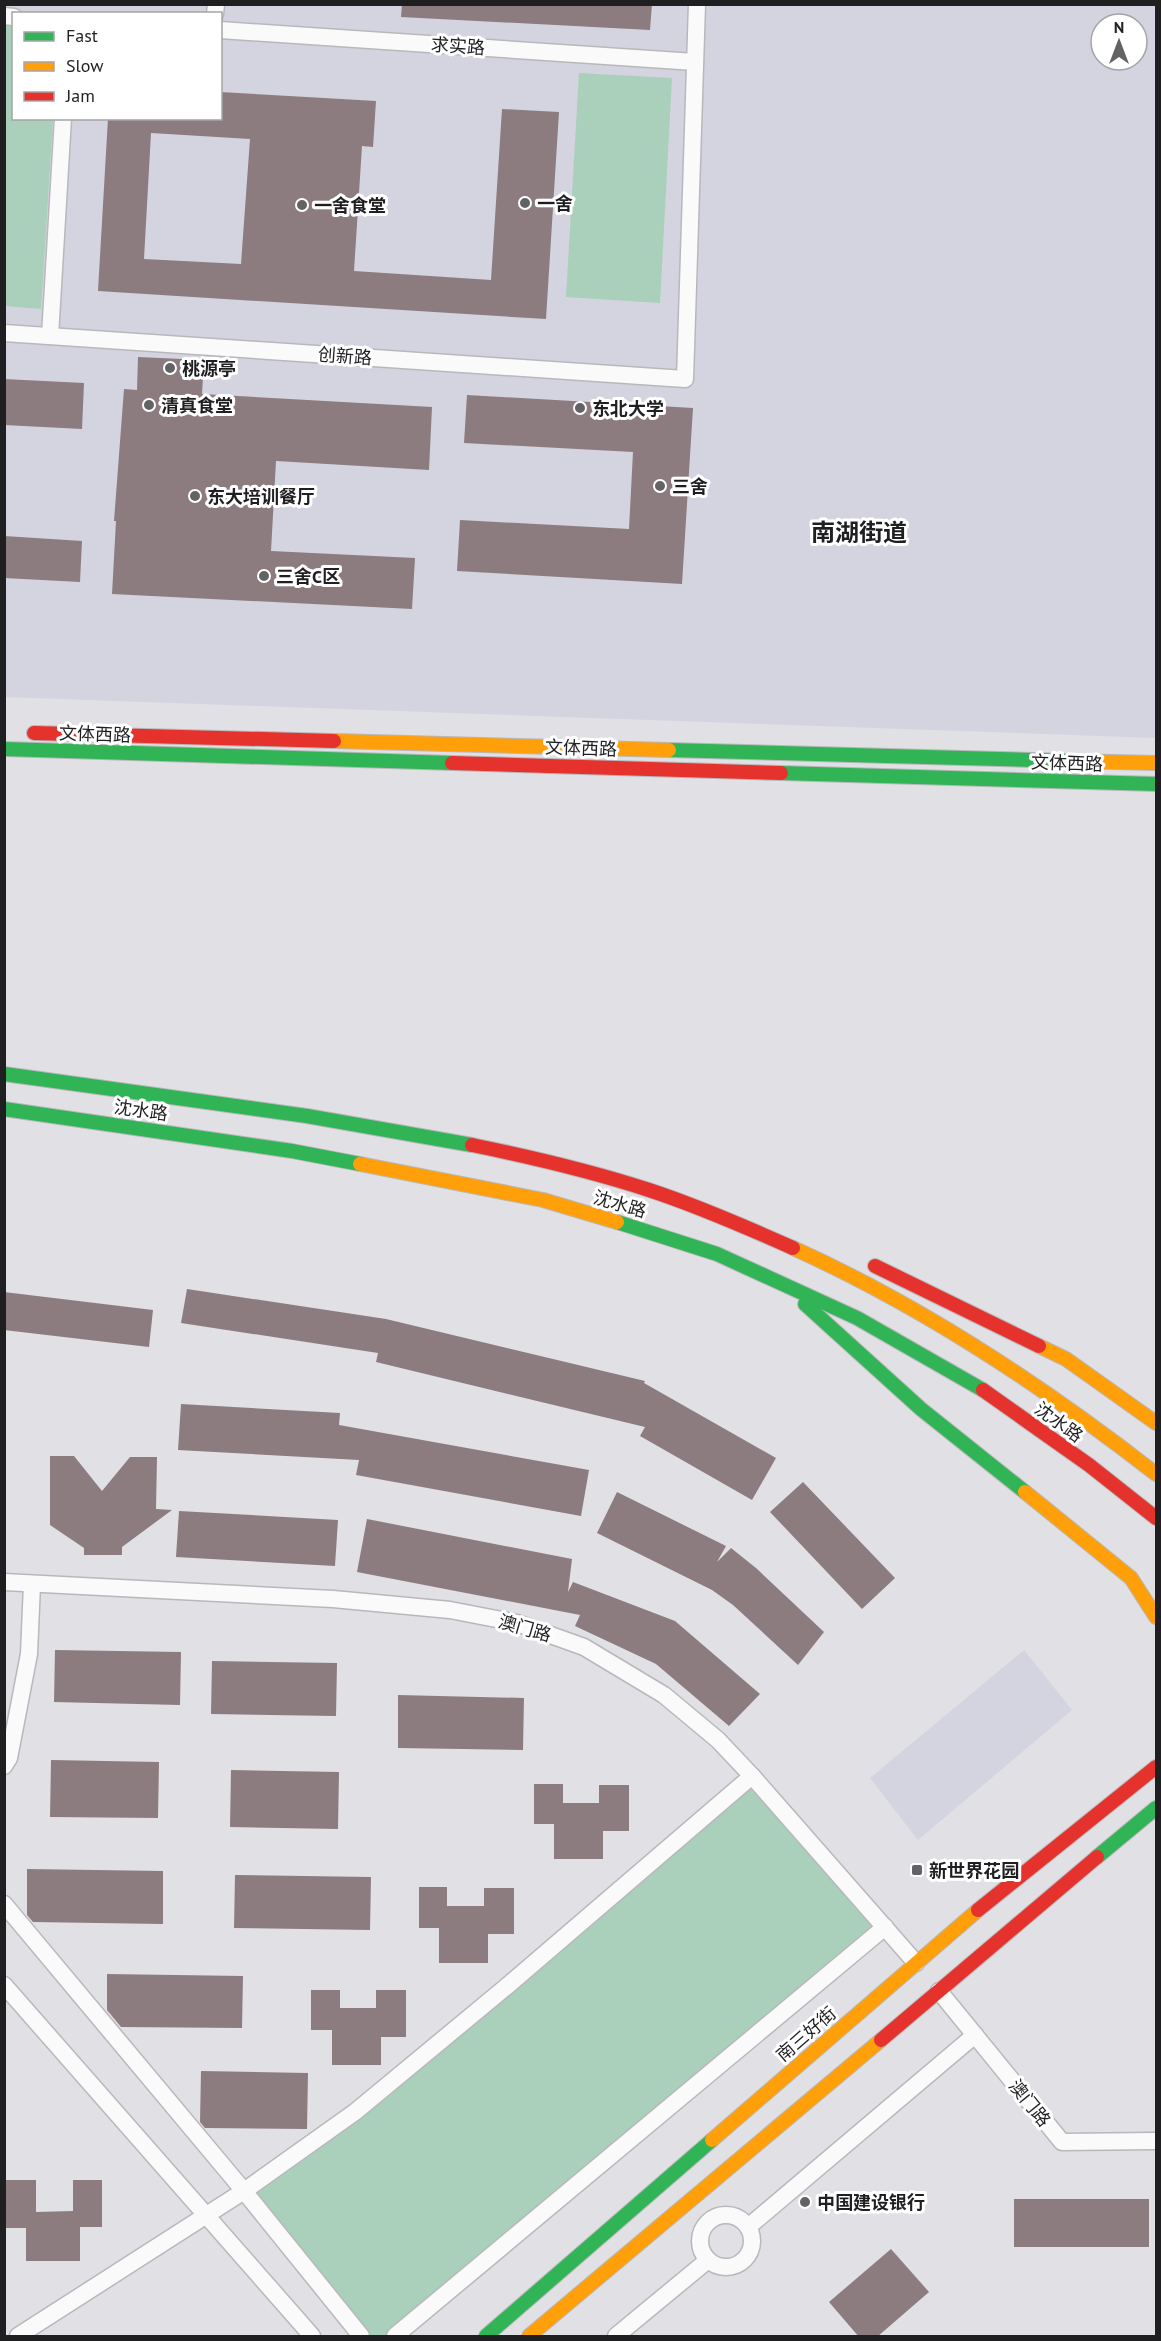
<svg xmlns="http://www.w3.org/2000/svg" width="1161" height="2341" viewBox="0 0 1161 2341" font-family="'PT Sans','Noto Sans SC',sans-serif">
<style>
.built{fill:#d3d4df;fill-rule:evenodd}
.green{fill:#aad0bb}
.building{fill:#8c7c7f;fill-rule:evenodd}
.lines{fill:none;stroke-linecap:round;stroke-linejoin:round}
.street-casing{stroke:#b8b8bc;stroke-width:19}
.fast-casing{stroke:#b8b8bc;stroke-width:16}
.slow-casing{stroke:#b8b8bc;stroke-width:16}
.jam-casing{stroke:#b8b8bc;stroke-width:16}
.street{stroke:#fafafb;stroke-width:16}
.fast{stroke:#30b455;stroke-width:14}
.slow{stroke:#ff9f0a;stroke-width:14}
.jam{stroke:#e5322d;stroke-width:14}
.poi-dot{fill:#636366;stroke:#fff;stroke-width:2}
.labels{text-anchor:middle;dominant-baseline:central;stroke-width:6;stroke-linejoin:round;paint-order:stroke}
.street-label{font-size:18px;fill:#1f1f22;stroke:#fff}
.poi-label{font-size:18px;font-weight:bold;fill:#1f1f22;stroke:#fff;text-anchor:start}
.district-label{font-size:24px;font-weight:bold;fill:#1f1f22;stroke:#fff}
</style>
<rect width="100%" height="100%" fill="#e0e0e5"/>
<g class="built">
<path d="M5 5H1156V738L5 697ZM14 14H220V118H14ZM1101 24H1137V60H1101Z"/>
<path d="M1024 1650 1072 1710 918 1840 870 1778Z"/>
</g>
<g class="green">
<path d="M4 23 13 24 14 118 53 119 41 309 5 306Z"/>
<path d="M579 73 672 78 660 303 566 297Z"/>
<path d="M752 1776 885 1927 395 2336H361L244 2191 355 2112Z"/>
</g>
<g class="building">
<path d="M402 4H652L650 30 401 17Z"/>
<path d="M220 92 376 101 373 147 362 146 354 271 491 280 502 109 559 112 546 319 98 291 108 118H220ZM151 133 250 139 241 264 144 259Z"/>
<path d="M138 357 204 360 202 394 432 407 429 470 276 461 271 551 415 558 412 609 112 594 116 521H114L124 389 137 390Z"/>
<path d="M4 379 84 383 82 429 4 425Z"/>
<path d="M467 395 693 408 682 584 457 571 460 520 629 529 633 452 464 443Z"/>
<path d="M4 536 82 541 80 582 4 578Z"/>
<path d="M187 1289 386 1319 645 1381 644 1383 776 1458 752 1500 640 1436 645 1427 376 1362 378 1353 181 1323Z"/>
<path d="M4 1292 153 1310 149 1347 4 1330Z"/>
<path d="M181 1404 340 1413 339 1425 589 1470 581 1516 356 1475 359 1460 178 1450Z"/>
<path d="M50 1456H74L102 1491 130 1457H157L156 1509 172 1510 122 1547V1555H84V1548L50 1525Z"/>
<path d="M803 1482 895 1578 862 1609 770 1512Z"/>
<path d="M617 1492 726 1546 717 1562 731 1548 756 1568 824 1632 798 1665 733 1605 712 1590 597 1533Z"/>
<path d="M179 1511 338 1520 335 1566 176 1557Z"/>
<path d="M367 1519 572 1559 568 1592 573 1582 675 1621 760 1694 729 1726 656 1664 575 1626 580 1615 357 1572Z"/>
<path d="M55 1650 181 1652 180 1705 54 1702Z"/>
<path d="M212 1661 337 1663 336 1716 211 1714Z"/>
<path d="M398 1695 524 1698 523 1750 398 1748Z"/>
<path d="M51 1760 159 1762 158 1818 50 1817Z"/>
<path d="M231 1770 339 1772 338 1829 230 1827Z"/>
<path d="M534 1784H563V1803H599V1785H629V1831H603V1859H554V1824H534Z"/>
<path d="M27 1869 163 1871V1924L33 1922 27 1915Z"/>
<path d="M235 1875 371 1877 370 1930 234 1928Z"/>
<path d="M419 1887H447V1906H484V1888H514V1934H488V1963H439V1928H419Z"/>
<path d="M107 1974 243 1976 242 2028 121 2027 107 2010Z"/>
<path d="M311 1990H340V2008H376V1990H406V2037H381V2065H332V2030H311Z"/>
<path d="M201 2071 308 2073 307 2129 205 2128 200 2122Z"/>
<path d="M6 2180H36V2212L73 2211V2180H102V2227H80V2261H26V2228H6Z"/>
<rect x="1014" y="2199" width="135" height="48"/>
<path d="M891 2249 929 2292 877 2337H859L829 2302Z"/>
</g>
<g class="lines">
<defs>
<g id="street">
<path d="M215 14 216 4"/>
<path d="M4 16 14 17"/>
<path d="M220 30 695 62"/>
<path d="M4 333 685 379 697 4"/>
<path d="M50 336 63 118"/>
<path d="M4 1582 333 1599 450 1610 517 1623 584 1647 664 1695 718 1740 752 1776 916 1963"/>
<path d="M4 1766 9 1758 29 1654 32 1584"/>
<path d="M4 1904 244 2191 361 2336"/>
<path d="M4 1985 312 2336"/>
<path d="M939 1991 1062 2142 1156 2141"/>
<circle cx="726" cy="2241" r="26"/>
<path d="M748 2227 975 2035"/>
<path d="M18 2336 244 2191 355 2112 506 1987 752 1776"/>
<path d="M395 2336 885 1927"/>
<path d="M616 2336 708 2260"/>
</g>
<g id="fast">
<path d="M4 749 452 763"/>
<path d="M669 750 1068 761"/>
<path d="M781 773 1156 784"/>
<path d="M4 1074 307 1116 472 1145"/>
<path d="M4 1109 292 1151 360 1164"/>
<path d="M617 1222 717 1254 857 1318 983 1390"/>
<path d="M805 1304 921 1409 1025 1492"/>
<path d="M1097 1857 1156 1808"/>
<path d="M486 2336 712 2140"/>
</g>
<g id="slow">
<path d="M334 741 669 750"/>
<path d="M1068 761 1156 763"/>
<path d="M360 1164 543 1200 617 1222"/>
<path d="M793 1248C924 1307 1043 1386 1156 1474"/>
<path d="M1039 1346 1066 1359 1156 1423"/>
<path d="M1025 1492 1131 1578 1156 1617"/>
<path d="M712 2140 978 1910"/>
<path d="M529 2336 881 2040"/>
</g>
<g id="jam">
<path d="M34 733 334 741"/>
<path d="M452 763 781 773"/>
<path d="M472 1145C531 1157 591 1171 649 1190 698 1206 746 1227 793 1248"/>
<path d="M875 1266 1039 1346"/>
<path d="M983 1390 1089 1465 1156 1518"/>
<path d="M978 1910 1156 1767"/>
<path d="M881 2040 1097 1857"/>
</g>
</defs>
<use href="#street" class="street-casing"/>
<use href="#fast" class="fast-casing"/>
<use href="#slow" class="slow-casing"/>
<use href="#jam" class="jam-casing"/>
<use href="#street" class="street"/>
<use href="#fast" class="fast"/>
<use href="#slow" class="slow"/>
<use href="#jam" class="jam"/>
</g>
<g class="poi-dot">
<circle cx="525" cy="203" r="6"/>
<circle cx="302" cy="205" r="6"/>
<circle cx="170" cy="368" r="6"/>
<circle cx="149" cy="405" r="6"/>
<circle cx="580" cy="408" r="6"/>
<circle cx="660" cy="486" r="6"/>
<circle cx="195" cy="496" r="6"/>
<circle cx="264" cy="576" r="6"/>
<rect x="911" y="1864" width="12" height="12" rx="3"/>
<circle cx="805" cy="2202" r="6"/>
</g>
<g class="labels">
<g class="street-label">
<text transform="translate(458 46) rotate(4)">求实路</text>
<text transform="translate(345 356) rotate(4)">创新路</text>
<text transform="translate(95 734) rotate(2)">文体西路</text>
<text transform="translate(581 748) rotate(2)">文体西路</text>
<text transform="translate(1067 763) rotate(2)">文体西路</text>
<text transform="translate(141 1110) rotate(8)">沈水路</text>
<text transform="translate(620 1204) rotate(16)">沈水路</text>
<text transform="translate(1059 1422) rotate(36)">沈水路</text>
<text transform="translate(525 1628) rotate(16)">澳门路</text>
<text transform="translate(806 2034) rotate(-41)">南三好街</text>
<text transform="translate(1030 2103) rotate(51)">澳门路</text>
</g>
<g class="poi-label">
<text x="537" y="203">一舍</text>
<text x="314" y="205">一舍食堂</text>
<text x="182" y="368">桃源亭</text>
<text x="161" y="405">清真食堂</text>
<text x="592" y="408">东北大学</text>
<text x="672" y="486">三舍</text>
<text x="207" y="496">东大培训餐厅</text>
<text x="276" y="576">三舍C区</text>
<text x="929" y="1870">新世界花园</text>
<text x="817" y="2202">中国建设银行</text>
</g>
<g class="district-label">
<text x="859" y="532">南湖街道</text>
</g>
</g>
<rect width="1161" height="2341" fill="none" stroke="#1f1f22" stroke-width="12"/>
<rect x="12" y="12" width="210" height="108" fill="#ffffff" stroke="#a5a5a7" stroke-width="1.5"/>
<rect x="24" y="32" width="30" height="9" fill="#30b455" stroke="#a5a5a7" stroke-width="1.5"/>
<text x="66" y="42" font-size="18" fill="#1f1f22">Fast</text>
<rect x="24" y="62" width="30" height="9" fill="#ff9f0a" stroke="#a5a5a7" stroke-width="1.5"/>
<text x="66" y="72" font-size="18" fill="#1f1f22">Slow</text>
<rect x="24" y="92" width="30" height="9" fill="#e5322d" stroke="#a5a5a7" stroke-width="1.5"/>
<text x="66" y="102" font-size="18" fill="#1f1f22">Jam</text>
<g transform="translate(1119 42)"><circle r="28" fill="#ffffff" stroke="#a5a5a7" stroke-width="1.5"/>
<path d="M0-4.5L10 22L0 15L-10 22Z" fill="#636366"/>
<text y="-9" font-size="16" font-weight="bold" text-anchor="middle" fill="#1f1f22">N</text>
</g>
</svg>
